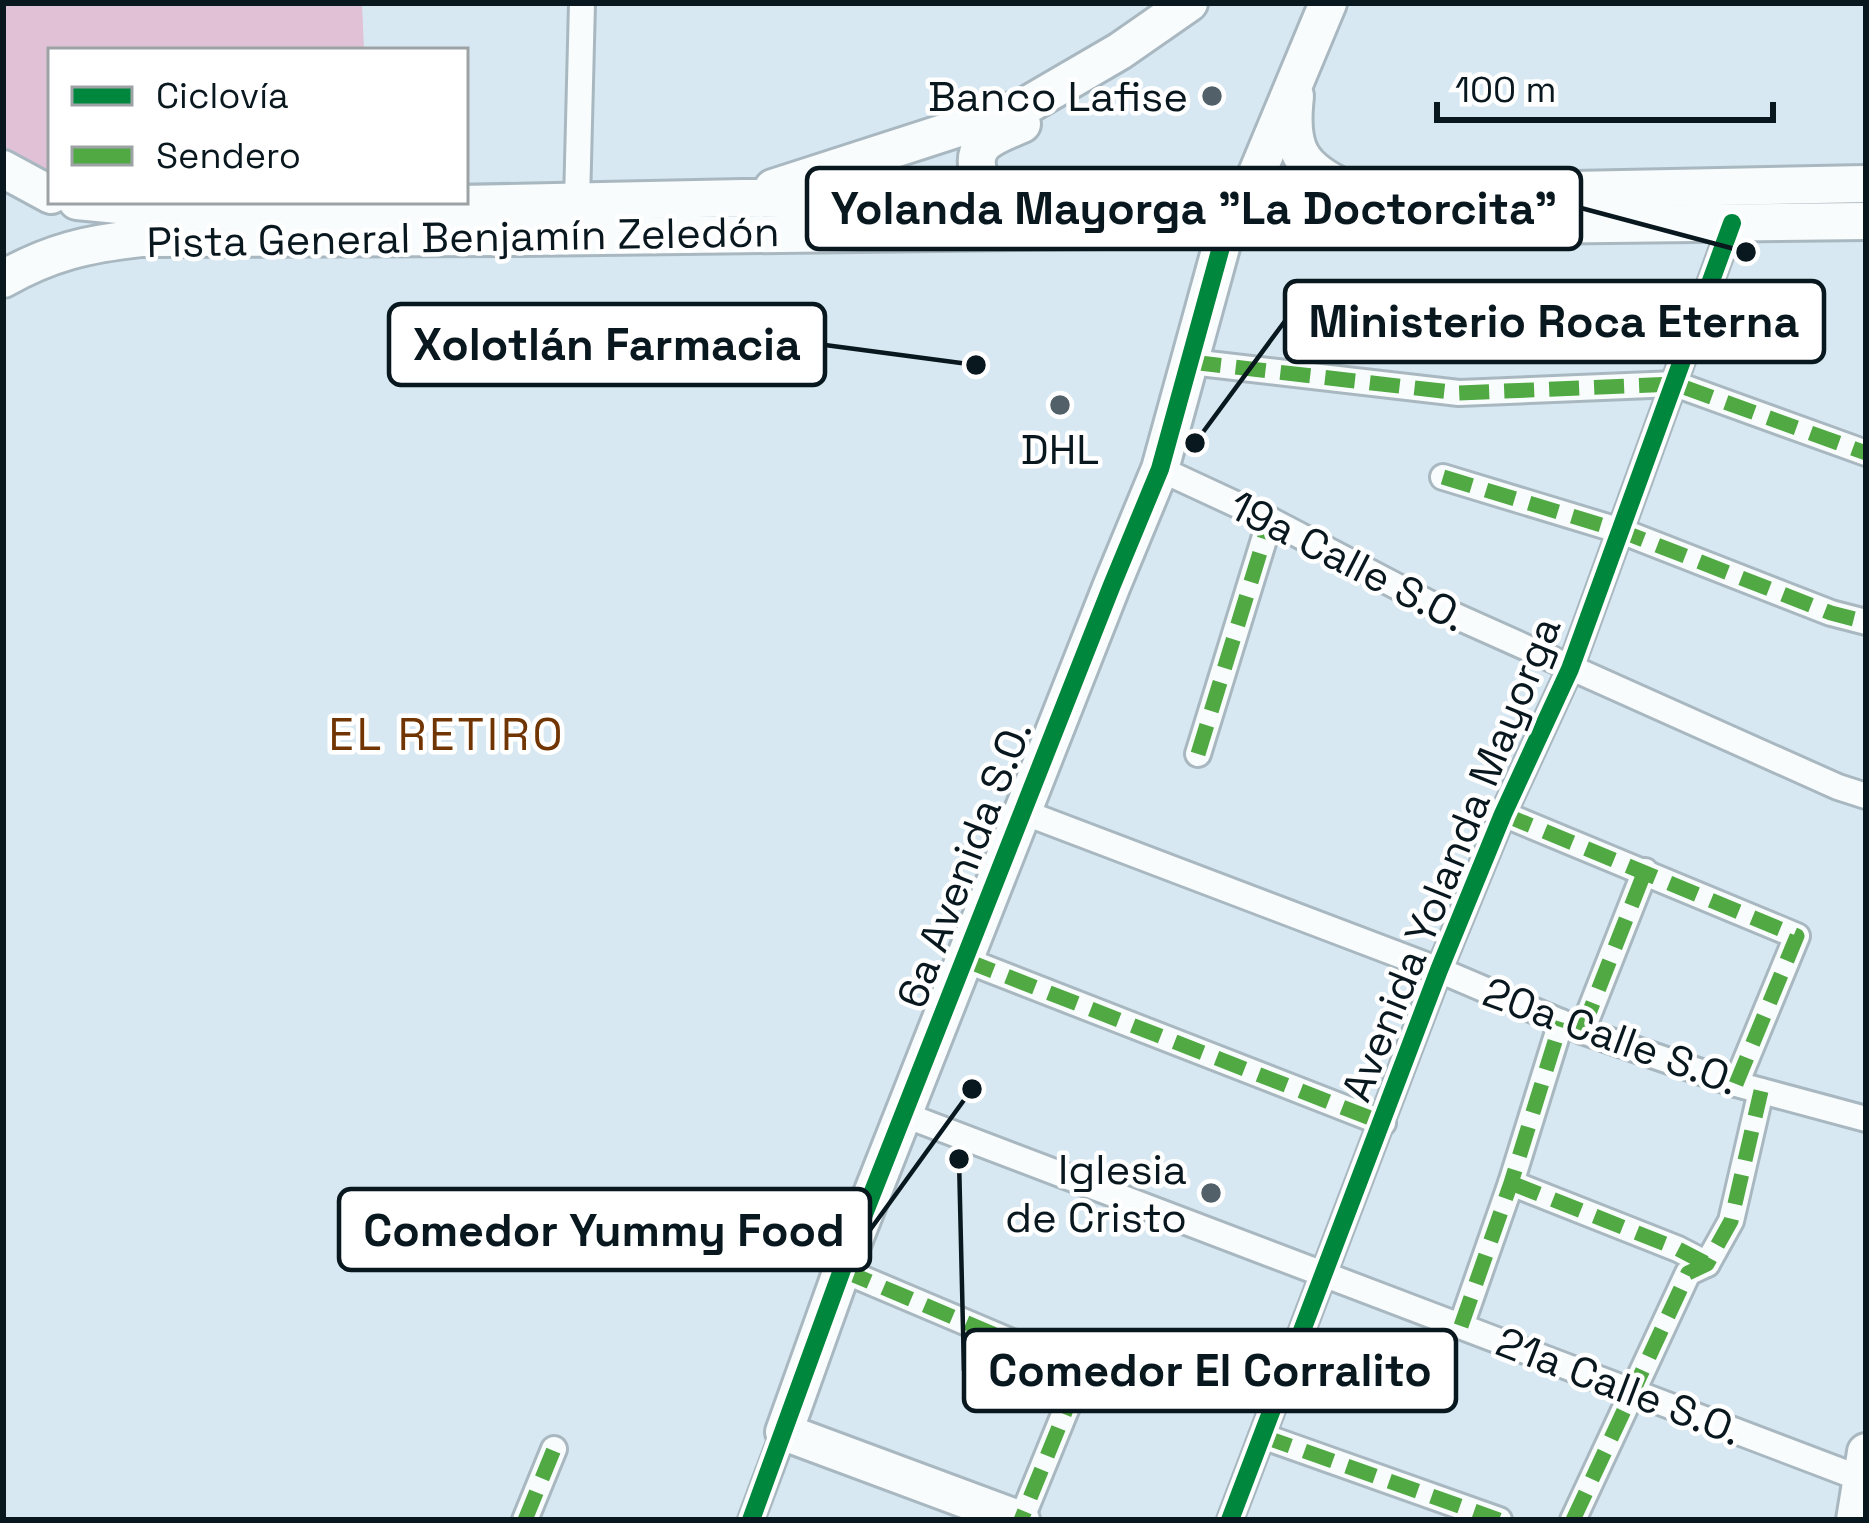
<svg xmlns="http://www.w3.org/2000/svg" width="1869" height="1523" viewBox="0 0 1869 1523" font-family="'Space Grotesk',sans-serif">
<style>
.green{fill:#e0c1d5}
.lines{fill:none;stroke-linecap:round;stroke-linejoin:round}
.street-casing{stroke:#a9b8c0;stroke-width:30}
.secondary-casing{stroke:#a9b8c0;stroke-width:42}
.street{stroke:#f9fcfd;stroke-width:24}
.secondary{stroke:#f9fcfd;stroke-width:36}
.quiet{stroke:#50a943;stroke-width:15;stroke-dasharray:30 15;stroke-linecap:butt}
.cycleway-casing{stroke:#fff;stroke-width:26}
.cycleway{stroke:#00873e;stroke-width:18}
.poi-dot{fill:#516069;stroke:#fff;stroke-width:4.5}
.labels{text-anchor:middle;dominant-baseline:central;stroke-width:9;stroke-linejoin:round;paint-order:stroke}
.poi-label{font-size:42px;fill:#09171f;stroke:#fff;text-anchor:end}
.street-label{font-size:42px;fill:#09171f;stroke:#fff}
.neighbourhood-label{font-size:45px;letter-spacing:3px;fill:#703502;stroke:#fff}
.leader{fill:none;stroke:#09171f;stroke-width:4.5}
.callout-dot{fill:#09171f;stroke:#fff;stroke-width:4.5}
.callout{fill:#fff;stroke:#09171f;stroke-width:4.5}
.callout-label{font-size:45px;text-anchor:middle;font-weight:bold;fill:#09171f}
</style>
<rect width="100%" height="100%" fill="#d7e8f2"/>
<path class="green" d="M3 3H362L364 51H51V195L3 169Z"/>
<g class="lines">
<defs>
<g id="street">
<path d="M577 202 582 3"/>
<path d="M1191 362 1459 393 1675 384 1866 453"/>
<path d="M1160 469 1270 520 1440 609 1838 787 1866 796"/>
<path d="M1443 477 1621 531 1831 613 1866 622"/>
<path d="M1198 754 1270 520"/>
<path d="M1023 812 1439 970 1582 1031 1736 1084 1866 1119"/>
<path d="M1503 814 1797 936 1736 1084"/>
<path d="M965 960 1383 1123"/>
<path d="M1582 1031 1645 871"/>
<path d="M905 1115 1862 1479"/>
<path d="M1511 1183 1678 1249 1707 1264"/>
<path d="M842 1270 1071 1367 1077 1375 1074 1390 1021 1520"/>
<path d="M1461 1326 1511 1183 1561 1022"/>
<path d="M1262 1436 1499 1520"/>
<path d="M525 1520 554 1449"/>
<path d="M751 1520 784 1432"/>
<path d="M1230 1520 1439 970 1503 814 1570 669 1732 223"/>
<path d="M1573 1520 1688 1273 1707 1264 1731 1221 1761 1091"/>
</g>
<g id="secondary">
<path d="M1295 96C1289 148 1299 168 1346 189"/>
<path d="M3 169 51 195"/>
<path d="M773 188 1024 107 1120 51 1189 3"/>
<path d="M1250 190 1328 3"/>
<path d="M77 201 170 210 743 198 989 199 1250 190 1475 192 1866 184"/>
<path d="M1002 215C991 206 987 194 981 180 966 143 993 137 1022 124"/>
<path d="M3 279C51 252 87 244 141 238L522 237 1866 221"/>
<path d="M1021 1520 784 1432 842 1270 1112 585 1160 469 1226 229 1239 213"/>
<path d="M1855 1520 1866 1452"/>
</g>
</defs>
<use href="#street" class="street-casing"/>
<use href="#secondary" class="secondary-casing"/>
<use href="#street" class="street"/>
<use href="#secondary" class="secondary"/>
<g class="quiet">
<path d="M1191 362 1459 393 1675 384 1866 453"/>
<path d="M1443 477 1621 531 1831 613 1866 622"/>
<path d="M1198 754 1270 520"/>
<path d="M1503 814 1797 936 1736 1084"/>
<path d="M965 960 1383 1123"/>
<path d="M1582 1031 1645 871"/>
<path d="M1511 1183 1678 1249 1707 1264"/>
<path d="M842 1270 1071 1367 1077 1375 1074 1390 1021 1520"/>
<path d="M1461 1326 1511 1183 1561 1022"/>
<path d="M1262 1436 1499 1520"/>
<path d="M525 1520 554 1449"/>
<path d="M1573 1520 1688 1273 1707 1264 1731 1221 1761 1091"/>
</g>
<defs>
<g id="cycleway">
<path d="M751 1520 842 1270 1112 585 1160 469 1226 229"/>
<path d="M1230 1520 1439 970 1503 814 1570 669 1732 223"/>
</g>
</defs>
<use href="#cycleway" class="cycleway-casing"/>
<use href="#cycleway" class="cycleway"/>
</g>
<g class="poi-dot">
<circle cx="1212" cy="96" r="12"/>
<circle cx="1060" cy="405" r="12"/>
<circle cx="1211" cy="1193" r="12"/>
</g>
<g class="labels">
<g class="poi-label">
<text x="1188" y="96">Banco Lafise</text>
<text x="1060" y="449" text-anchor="middle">DHL</text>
<text x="1187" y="1169">Iglesia<tspan x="1187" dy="48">de Cristo</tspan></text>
</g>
<g class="street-label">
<text transform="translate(463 237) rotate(-1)">Pista General Benjamín Zeledón</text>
<text transform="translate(1348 561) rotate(27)">19a Calle S.O.</text>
<text transform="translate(1451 859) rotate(-68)">Avenida Yolanda Mayorga</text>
<text transform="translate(964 864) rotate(-69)">6a Avenida S.O.</text>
<text transform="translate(1611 1036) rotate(20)">20a Calle S.O.</text>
<text transform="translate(1619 1386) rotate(21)">21a Calle S.O.</text>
</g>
<g class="neighbourhood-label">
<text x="447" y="734">EL RETIRO</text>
</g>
</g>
<path class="leader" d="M1746 252L1581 208M1195 443L1285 321M976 365L825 345M972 1089L870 1230M959 1159L964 1371"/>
<g class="callout-dot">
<circle cx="1746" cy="252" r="12"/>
<circle cx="1195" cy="443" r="12"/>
<circle cx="976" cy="365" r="12"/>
<circle cx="972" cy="1089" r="12"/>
<circle cx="959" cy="1159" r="12"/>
</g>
<g class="callout">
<rect x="807" y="168" width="774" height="81" rx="12"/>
<rect x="1285" y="281" width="539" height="81" rx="12"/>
<rect x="389" y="304" width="436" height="81" rx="12"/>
<rect x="339" y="1189" width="531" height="81" rx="12"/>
<rect x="964" y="1330" width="492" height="81" rx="12"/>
</g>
<g class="callout-label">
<text x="1194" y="224">Yolanda Mayorga "La Doctorcita"</text>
<text x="1554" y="337">Ministerio Roca Eterna</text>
<text x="607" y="360">Xolotlán Farmacia</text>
<text x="604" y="1246">Comedor Yummy Food</text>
<text x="1210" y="1386">Comedor El Corralito</text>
</g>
<rect width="1869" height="1523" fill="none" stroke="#09171f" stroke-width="12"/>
<rect x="48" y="48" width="420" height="156" fill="#ffffff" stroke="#9da2a5" stroke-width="3"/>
<rect x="72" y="87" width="60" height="18" fill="#00873e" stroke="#9da2a5" stroke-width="3"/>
<text x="156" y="108" font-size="36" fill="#09171f">Ciclovía</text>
<rect x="72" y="147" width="60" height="18" fill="#50a943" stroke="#9da2a5" stroke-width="3"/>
<text x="156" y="168" font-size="36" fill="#09171f">Sendero</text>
<path d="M1437 102v18h336v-18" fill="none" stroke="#09171f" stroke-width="6"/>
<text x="1455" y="102" font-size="36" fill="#09171f" stroke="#ffffff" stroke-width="9" paint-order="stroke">100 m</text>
</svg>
